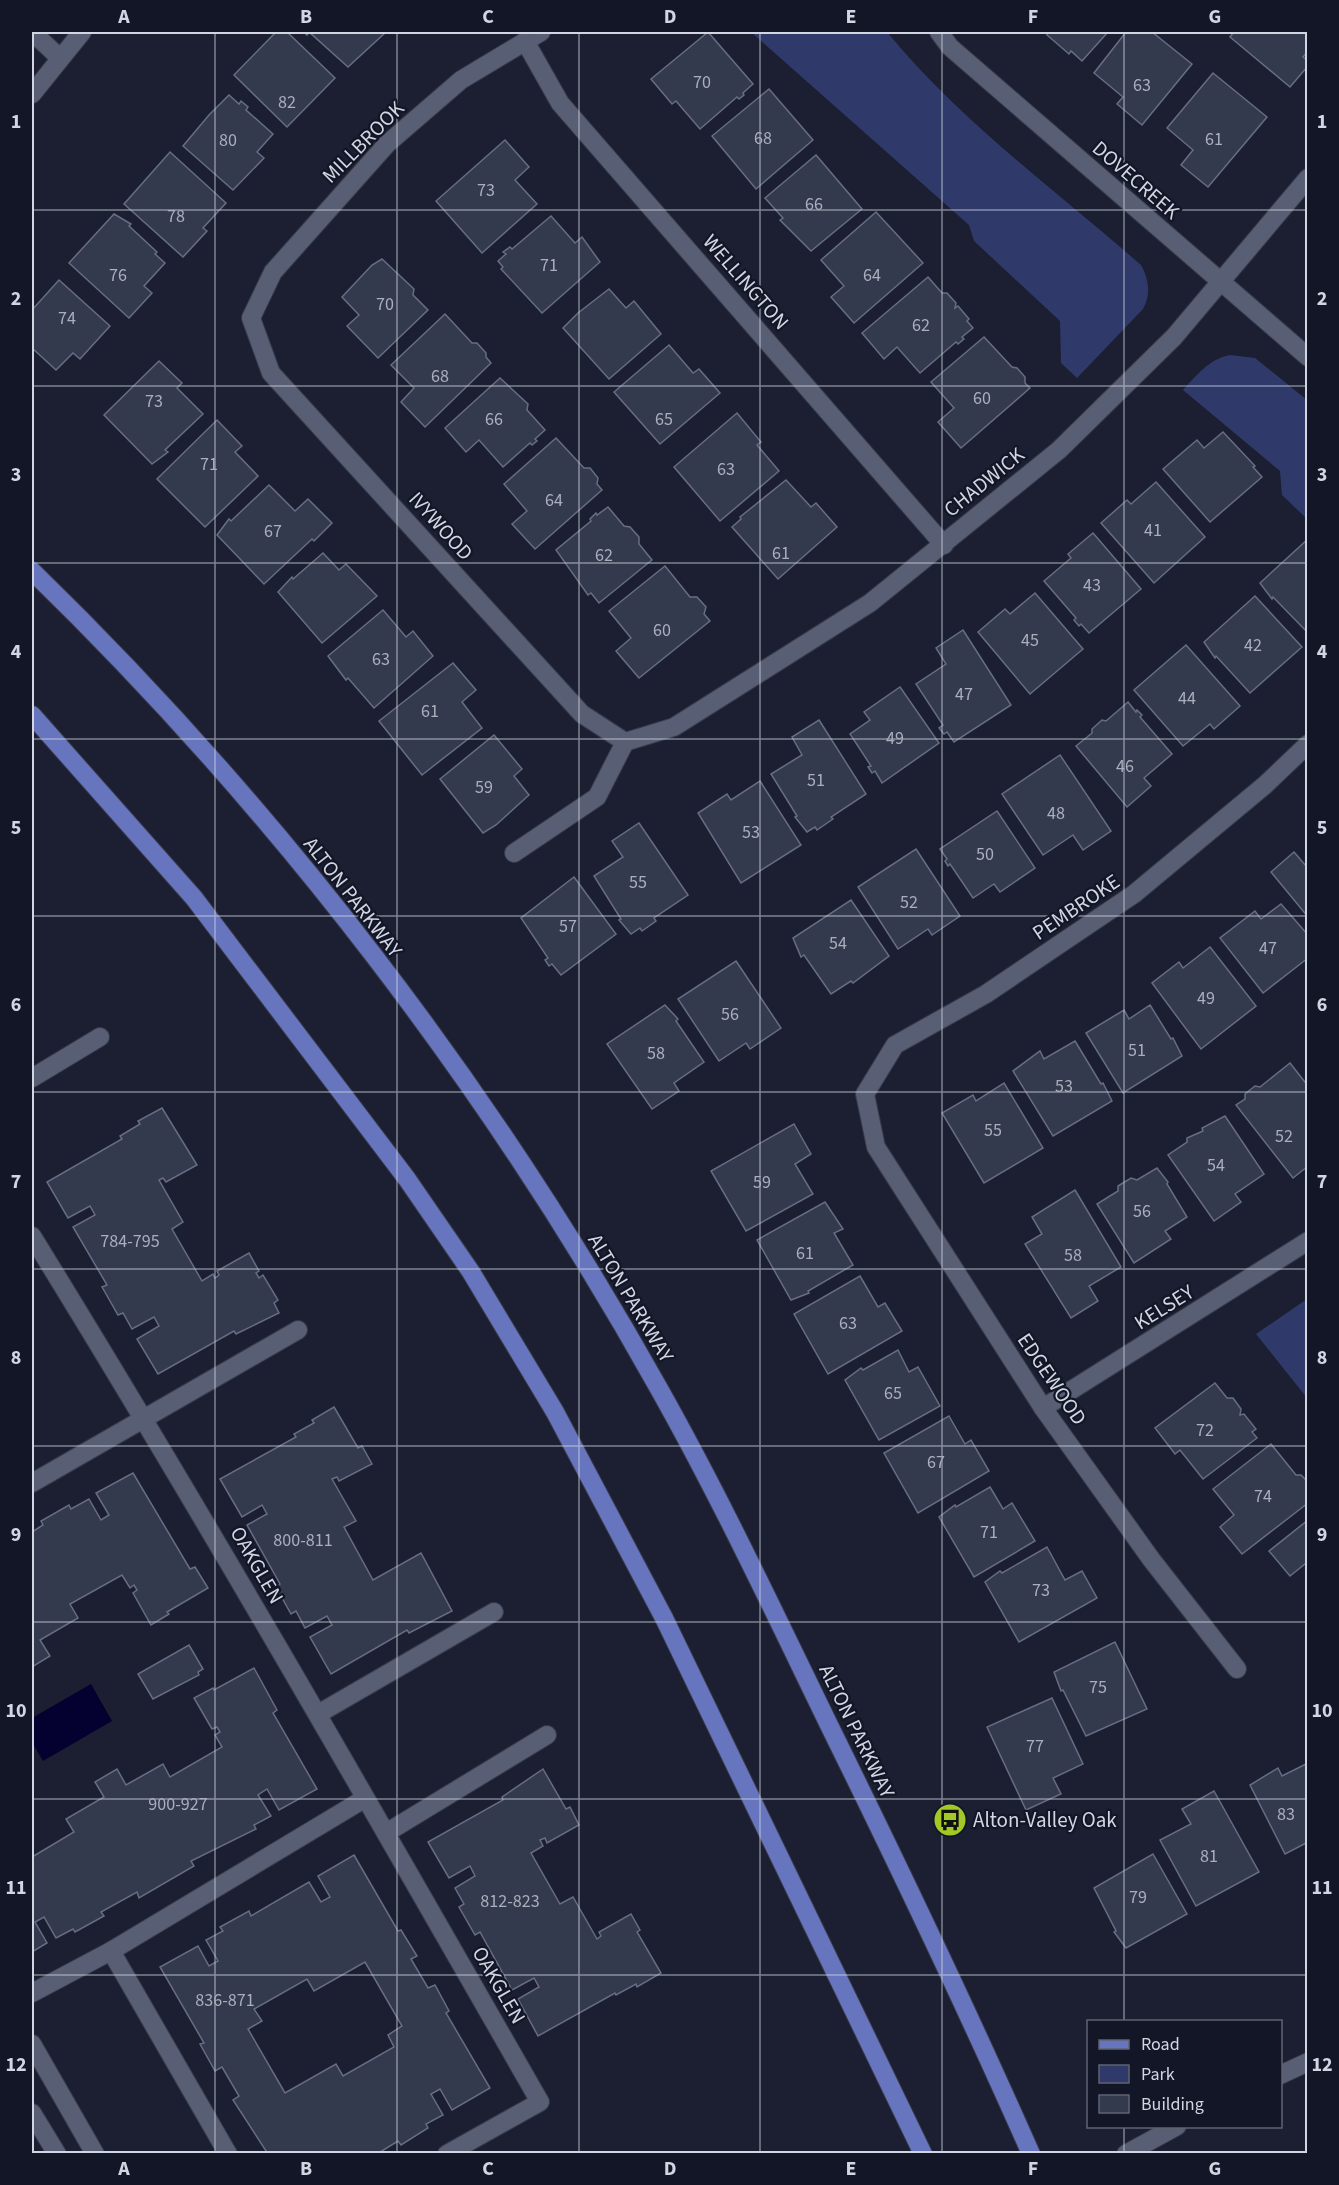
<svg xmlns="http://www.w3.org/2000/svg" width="1339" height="2185" viewBox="0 0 1339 2185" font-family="'Source Sans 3',sans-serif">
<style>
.green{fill:#303a6a}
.water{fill:#04002f}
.building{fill:#343a4d;stroke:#676d83;stroke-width:1.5;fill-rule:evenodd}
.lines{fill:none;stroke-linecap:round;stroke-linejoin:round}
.minor-casing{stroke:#373a48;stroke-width:20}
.major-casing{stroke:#373a48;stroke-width:20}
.minor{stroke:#585e73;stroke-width:18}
.major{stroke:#6675bd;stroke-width:18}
.grid{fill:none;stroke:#d2d6e2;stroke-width:1.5;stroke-opacity:0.55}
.labels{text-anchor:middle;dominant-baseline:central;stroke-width:4.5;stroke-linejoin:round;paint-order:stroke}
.number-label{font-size:18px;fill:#aaafbd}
.street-label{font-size:21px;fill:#d2d6e2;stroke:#121627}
.poi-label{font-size:21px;fill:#d2d6e2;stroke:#121627;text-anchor:start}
.neatline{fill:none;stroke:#d2d6e2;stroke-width:2}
.grid-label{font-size:20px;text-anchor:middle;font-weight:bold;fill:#d2d6e2}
</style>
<rect width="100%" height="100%" fill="#1b1f31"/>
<g class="green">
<path d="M751 32H887C961 122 1053 188 1141 265 1149 279 1151 295 1143 309L1077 378 1061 363 1060 321 974 241 969 225Z"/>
<path d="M1230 355 1255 358 1307 400V519L1282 495 1280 471 1183 390C1197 375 1209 359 1230 355Z"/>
<path d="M1307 1299V1398L1256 1334Z"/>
</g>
<path class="water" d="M91 1684 112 1721 43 1761 32 1742V1718Z"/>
<g class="building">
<path d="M276 32H287L335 78 287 127 234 75Z"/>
<path d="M304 32H386L348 67 309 32 307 35Z"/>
<path d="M708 32 753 84 743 93 744 95 739 99 737 97 700 129 676 101 672 104 651 79Z"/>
<path d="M1047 32H1108L1082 61 1071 51 1069 54 1047 35Z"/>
<path d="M1126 32H1152L1192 64 1142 125 1117 104 1123 97 1094 73Z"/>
<path d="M1234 32H1308V51L1303 57 1308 61V66L1290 87 1230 37Z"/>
<path d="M1213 73 1267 117 1208 187 1181 165 1193 150 1167 128Z"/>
<path d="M769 89 813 140 756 189 712 136Z"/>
<path d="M229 95 239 104 241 101 248 107 246 110 273 134 257 152 264 158 233 190 183 146 209 115Z"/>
<path d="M505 140 529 167 515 180 537 204 482 253 436 201Z"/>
<path d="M170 152 226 203 203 228 207 231 183 257 124 204Z"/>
<path d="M816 155 862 209 811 251 780 220 783 218 765 198Z"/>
<path d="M876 212 923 263 854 323 831 297 844 286 821 260Z"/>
<path d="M114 214 131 224 129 226 157 252 155 254 165 263 144 286 152 293 129 318 69 263Z"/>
<path d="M551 216 575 243 582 237 600 262 542 313 501 269 503 267 498 261 506 254 503 252 510 247 512 249Z"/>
<path d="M382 259 414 289 413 295 428 310 378 358 347 326 359 315 342 297 372 265Z"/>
<path d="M928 277 942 293H947L956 303 955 308 958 306 969 319 967 321 973 328 962 337 964 339 958 344 956 342 920 373 897 347 884 359 862 333Z"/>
<path d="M59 280 110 326 80 359 73 353 56 370 32 348V310Z"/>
<path d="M609 289 626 308 634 301 661 334 609 379 563 328 578 313Z"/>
<path d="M445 314 472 343H477L486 353V357L491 363 425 427 401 402 414 388 391 365Z"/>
<path d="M984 337 1012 367 1017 368 1025 377V383L1030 388 961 448 938 422 954 408 931 382Z"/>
<path d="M669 345 693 373 699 369 720 393 660 444 614 392Z"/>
<path d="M159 361 182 383 177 388 203 414 165 450 168 452 152 464 104 415Z"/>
<path d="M500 378 528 404 527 410 545 430 535 439 537 441 532 445 530 443 503 467 479 440 466 452 445 428Z"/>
<path d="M737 413 761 442 757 445 779 471 720 521 674 467Z"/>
<path d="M217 420 242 446 235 452 258 476 205 527 157 479Z"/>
<path d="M1223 432 1255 466 1253 467 1262 477 1210 522 1163 469 1197 440 1204 448Z"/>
<path d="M556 438 584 468H590L598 478 597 484 602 490 535 549 512 524 527 511 504 484Z"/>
<path d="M786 480 811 507 816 503 837 527 778 579 732 527 741 519 740 517Z"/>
<path d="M1156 482 1205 537 1154 583 1101 523 1127 500 1131 504Z"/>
<path d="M269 485 295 511 308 499 332 523 314 541 312 539 264 584 217 535 229 519 231 521Z"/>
<path d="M608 507 624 526 630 527 639 537V544L652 560 599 603 591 593 588 595 556 550 591 521 590 519 596 513 597 515Z"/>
<path d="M1093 533 1141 589 1089 633 1081 624 1079 626 1074 620 1076 618 1044 581 1071 558 1068 554Z"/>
<path d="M1308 539V633L1273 597 1272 599 1260 583Z"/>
<path d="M323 553 339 570 346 564 377 596 322 643 278 592 292 577 293 579Z"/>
<path d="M665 566 690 597H697L706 607 704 614 710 621 639 678 616 651 631 638 609 611Z"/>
<path d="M1035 593 1083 649 1030 694 978 632 1005 609 1010 614Z"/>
<path d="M1255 596 1302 647 1250 693 1216 656 1215 658 1204 642Z"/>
<path d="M383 610 406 637 413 631 433 656 374 708 348 678 346 680 328 656Z"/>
<path d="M963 630 1011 705 954 742 947 732 944 734 939 728 943 725 916 684 946 664 936 648Z"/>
<path d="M1186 645 1240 706 1214 729 1210 724 1183 746 1134 690Z"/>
<path d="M453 663 476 690 462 702 482 728 422 775 379 721Z"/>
<path d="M900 687 939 743 882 783 875 771 872 773 868 767 871 766 850 734 870 720 864 712Z"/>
<path d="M1128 702 1136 712 1137 710 1142 715 1140 717 1172 754 1144 778 1151 786 1127 807 1076 746 1092 733V729L1102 720 1106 721Z"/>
<path d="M819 720 866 794 831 817 833 819 817 830 815 827 807 832 795 817 797 816 771 774 802 755 792 737Z"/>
<path d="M494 735 522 769 514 776 529 795 496 825 483 833 440 779Z"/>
<path d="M1060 755 1111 831 1083 850 1073 835 1043 855 1002 794Z"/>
<path d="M760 781 801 845 741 883 698 813 727 794 731 800Z"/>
<path d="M997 811 1035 868 1000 892 994 884 973 898 950 864 948 866 945 861 947 859 940 849Z"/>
<path d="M639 823 688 895 654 918 656 921 642 931 640 928 631 934 619 920 621 919 594 876 623 857 612 841Z"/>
<path d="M916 849 960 916 932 935 928 929 898 949 858 887Z"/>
<path d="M1294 852 1306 866 1308 864V917L1271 872Z"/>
<path d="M574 877 616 934 561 975 552 964 549 966 545 960 548 958 521 918Z"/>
<path d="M851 900 889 956 853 983 851 981 831 994 804 955 801 957 793 938Z"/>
<path d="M1281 904 1308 935V958L1263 993 1220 938 1255 911 1261 919Z"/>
<path d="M1210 947 1256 1006 1201 1049 1152 983 1179 962 1183 968Z"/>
<path d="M736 961 781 1028 750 1049 746 1043 719 1061 678 999Z"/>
<path d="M665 1005 678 1019 676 1021 704 1062 674 1083 679 1091 652 1109 607 1044Z"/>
<path d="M1150 1005 1171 1039 1173 1038 1182 1056 1123 1093 1086 1033 1124 1010 1129 1019Z"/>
<path d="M1075 1041 1101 1084 1103 1083 1112 1101 1053 1136 1013 1071 1040 1051 1044 1059Z"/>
<path d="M1290 1063 1308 1086V1166L1293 1178 1236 1105 1245 1099V1094L1255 1086 1260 1087Z"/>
<path d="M1004 1083 1043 1148 984 1183 942 1113 973 1095 976 1101Z"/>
<path d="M162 1108 197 1165 166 1182 163 1178 159 1180 183 1222 172 1229 202 1281 213 1274 215 1278 219 1275 217 1271 249 1253 259 1271 256 1273 259 1278 263 1275 278 1300 274 1303 279 1313 236 1334 234 1331 158 1374 137 1339 159 1326 154 1317 132 1329 123 1313 118 1315 102 1287 107 1285 73 1227 95 1215 90 1206 68 1218 47 1182 122 1139 120 1136 140 1124 138 1121Z"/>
<path d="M1225 1116 1264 1174 1235 1194 1241 1202 1214 1221 1168 1155 1187 1142V1138L1203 1131 1202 1128Z"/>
<path d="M794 1124 811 1154 795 1164 813 1194 746 1231 711 1171Z"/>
<path d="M1157 1168 1168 1182 1167 1184 1187 1217 1165 1231 1171 1239 1134 1263 1097 1204 1118 1191V1186L1131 1178 1137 1180Z"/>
<path d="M1075 1190 1121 1267 1089 1286 1098 1301 1071 1318 1025 1244 1042 1234 1032 1217Z"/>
<path d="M825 1202 843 1229 834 1233 853 1265 808 1291 809 1293 791 1300 757 1240Z"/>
<path d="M860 1276 878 1307 885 1303 902 1331 828 1374 794 1314Z"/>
<path d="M898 1350 909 1372 918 1367 940 1406 879 1440 845 1380 861 1368 863 1370Z"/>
<path d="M1215 1383 1227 1398H1233L1241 1409 1240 1415 1244 1414 1256 1429 1252 1432 1257 1438 1203 1479 1180 1450 1175 1454 1155 1428Z"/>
<path d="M334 1407 358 1448 362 1446 372 1464 339 1481 337 1477 332 1479 356 1521 344 1527 373 1580 421 1553 452 1611 409 1633 407 1630 331 1674 310 1637 332 1625 327 1616 305 1628 296 1611 291 1614 276 1587 280 1584 247 1525 267 1514 262 1505 242 1517 220 1479 296 1437 294 1434 314 1423 312 1420Z"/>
<path d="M949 1416 965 1444 971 1440 989 1471 918 1513 884 1453Z"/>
<path d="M1271 1444 1296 1475H1301L1308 1482V1503L1242 1554 1220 1527 1234 1515 1213 1489Z"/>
<path d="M133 1473 190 1569 195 1567 208 1588 167 1612 169 1614 151 1625 133 1593 137 1590 134 1585 130 1588 122 1575 70 1604 78 1618 40 1640 50 1656 32 1667V1532L43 1525 41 1521 69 1505 71 1509 89 1499 101 1520 109 1515 96 1493Z"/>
<path d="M990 1487 1003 1509 1012 1503 1035 1541 974 1577 939 1517 955 1505 956 1507Z"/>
<path d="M1308 1520V1567L1305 1564 1290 1576 1269 1551Z"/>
<path d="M1047 1547 1065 1580 1082 1571 1097 1598 1019 1642 985 1582 1000 1571 1002 1573Z"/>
<path d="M1115 1642 1147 1709 1086 1736 1063 1690 1061 1691 1054 1672Z"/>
<path d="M189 1645 203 1669 198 1672 199 1675 153 1699 138 1674Z"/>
<path d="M254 1668 277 1710 273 1713 317 1789 279 1810 267 1789 258 1795 271 1816 254 1825 256 1829 191 1861 194 1866 139 1898 137 1892 101 1912 104 1916 75 1932 73 1929 56 1938 44 1917 35 1922 47 1943 32 1952V1857L74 1832 66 1819 104 1797 95 1782 117 1769 126 1785 163 1764 170 1777 222 1747 215 1735 220 1732 217 1727 212 1729 194 1698 213 1688 214 1690Z"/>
<path d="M1052 1698 1083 1764 1053 1778 1061 1794 1026 1810 987 1727Z"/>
<path d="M1308 1763V1842L1285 1854 1250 1785 1278 1768 1282 1776Z"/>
<path d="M543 1769 566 1809 570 1807 579 1825 547 1843 545 1838 540 1840 543 1846 531 1853 560 1904 573 1897 597 1939 601 1936 599 1932 631 1914 640 1930 637 1932 661 1973 637 1987 636 1984 616 1995 615 1993 538 2036 518 1999 539 1987 534 1978 512 1990 480 1932 475 1935 459 1907 464 1904 455 1888 475 1876 470 1866 449 1878 428 1842 503 1800 502 1797Z"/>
<path d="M1214 1791 1259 1872 1196 1906 1160 1840 1191 1824 1182 1809Z"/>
<path d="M1153 1854 1187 1914 1126 1948 1114 1932 1116 1931 1094 1888Z"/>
<path d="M354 1855 398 1931 401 1930 417 1956 411 1959 428 1988 435 1985 449 2011 446 2013 490 2088 452 2110 440 2089 431 2094 443 2115 426 2124 428 2128 401 2145 398 2141 377 2154H268L233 2100 239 2096 222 2067 215 2071 200 2044 204 2043 160 1967 198 1946 209 1966 218 1961 206 1940 223 1931 220 1927 249 1911 251 1916 309 1882 321 1902 330 1897 318 1876ZM365 1962 402 2026 388 2035 394 2047 343 2076 336 2064 285 2093 248 2029 262 2021 254 2009 307 1979 314 1991Z"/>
</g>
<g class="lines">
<defs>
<g id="minor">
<path d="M32 32 60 58"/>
<path d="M541 32 461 80 387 144 273 272 251 318 271 373 582 714 625 742"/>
<path d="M939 32 950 47 1308 357"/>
<path d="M525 41 560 103 944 545"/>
<path d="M32 94 82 32"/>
<path d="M625 742 674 727 870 603 1059 450 1174 337 1308 178"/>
<path d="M514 853 597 797 625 742"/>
<path d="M32 1078 100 1037"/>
<path d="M32 1236C208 1521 374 1812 540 2102L447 2154"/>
<path d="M1043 1408 1308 1241"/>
<path d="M32 1483 298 1330"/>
<path d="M1237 1669 1151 1559 1043 1408 876 1147 865 1094 895 1045 986 994 1134 894 1265 785 1308 744"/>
<path d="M318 1714 494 1612"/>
<path d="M386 1833 547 1735"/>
<path d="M111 1951 228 2154"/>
<path d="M32 1993 111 1951 364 1799"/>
<path d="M32 2044 95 2154"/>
<path d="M1280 2075 1308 2062"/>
<path d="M32 2113 57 2154"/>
<path d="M1126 2154 1177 2126"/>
</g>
<g id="major">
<path d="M32 571C277 809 491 1088 658 1387 720 1497 774 1612 829 1725 899 1867 967 2009 1031 2154"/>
<path d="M32 715 194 898 407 1179 471 1272 555 1412 664 1618 923 2154"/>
</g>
</defs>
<use href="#minor" class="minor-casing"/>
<use href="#major" class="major-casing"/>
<use href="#minor" class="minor"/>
<use href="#major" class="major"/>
</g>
<path class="grid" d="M215 32V2154M397 32V2154M579 32V2154M760 32V2154M942 32V2154M1124 32V2022M32 210H1308M32 386H1308M32 563H1308M32 739H1308M32 916H1308M32 1092H1308M32 1269H1308M32 1446H1308M32 1622H1308M32 1799H1308M32 1975H1308M1124 2126V2154"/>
<defs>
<symbol id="bus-disc" viewBox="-11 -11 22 22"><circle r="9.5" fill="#a3c927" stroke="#121627"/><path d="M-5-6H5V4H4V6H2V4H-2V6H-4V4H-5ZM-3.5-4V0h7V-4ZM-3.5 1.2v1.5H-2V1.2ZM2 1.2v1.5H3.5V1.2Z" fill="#111"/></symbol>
</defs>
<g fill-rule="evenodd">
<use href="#bus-disc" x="931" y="1801" width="38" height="38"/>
</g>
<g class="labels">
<g class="number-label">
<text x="702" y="82">70</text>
<text x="1142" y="85">63</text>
<text x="287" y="102">82</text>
<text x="763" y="138">68</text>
<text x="1214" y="139">61</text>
<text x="228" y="140">80</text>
<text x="486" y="190">73</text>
<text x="814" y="204">66</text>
<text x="176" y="216">78</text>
<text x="549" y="265">71</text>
<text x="118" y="275">76</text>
<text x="872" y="275">64</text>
<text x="385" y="304">70</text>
<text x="67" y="318">74</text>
<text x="921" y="325">62</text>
<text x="440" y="376">68</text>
<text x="982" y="398">60</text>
<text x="154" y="401">73</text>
<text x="494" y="419">66</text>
<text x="664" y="419">65</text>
<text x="209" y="464">71</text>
<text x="726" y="469">63</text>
<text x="554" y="500">64</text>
<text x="1153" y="530">41</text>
<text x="273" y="531">67</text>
<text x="781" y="553">61</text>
<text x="604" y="555">62</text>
<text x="1092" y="585">43</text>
<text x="662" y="630">60</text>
<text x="1030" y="640">45</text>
<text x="1253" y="645">42</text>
<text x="381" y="659">63</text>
<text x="964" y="694">47</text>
<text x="1187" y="698">44</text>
<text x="430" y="711">61</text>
<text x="895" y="738">49</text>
<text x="1125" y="766">46</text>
<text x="816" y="780">51</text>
<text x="484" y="787">59</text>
<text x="1056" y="813">48</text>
<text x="751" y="832">53</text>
<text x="985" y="854">50</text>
<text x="638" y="882">55</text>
<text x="909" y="902">52</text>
<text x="568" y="926">57</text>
<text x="838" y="943">54</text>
<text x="1268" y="948">47</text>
<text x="1206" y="998">49</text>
<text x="730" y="1014">56</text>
<text x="1137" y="1050">51</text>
<text x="656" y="1053">58</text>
<text x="1064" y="1086">53</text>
<text x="993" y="1130">55</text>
<text x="1284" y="1136">52</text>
<text x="1216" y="1165">54</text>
<text x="762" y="1182">59</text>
<text x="1142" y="1211">56</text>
<text x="130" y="1241">784-795</text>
<text x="805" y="1253">61</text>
<text x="1073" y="1255">58</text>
<text x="848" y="1323">63</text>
<text x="893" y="1393">65</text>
<text x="1205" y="1430">72</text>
<text x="936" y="1462">67</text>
<text x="1263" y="1496">74</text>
<text x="989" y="1532">71</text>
<text x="303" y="1540">800-811</text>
<text x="1041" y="1590">73</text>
<text x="1098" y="1687">75</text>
<text x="1035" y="1746">77</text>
<text x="178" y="1804">900-927</text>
<text x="1286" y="1814">83</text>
<text x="1209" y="1856">81</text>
<text x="1138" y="1897">79</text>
<text x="510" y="1901">812-823</text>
<text x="225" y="2000">836-871</text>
</g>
<g class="street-label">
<text transform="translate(363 142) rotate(-45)">MILLBROOK</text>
<text transform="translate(1136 180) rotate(41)">DOVECREEK</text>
<text transform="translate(746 282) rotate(49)">WELLINGTON</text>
<text transform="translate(984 482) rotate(-39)">CHADWICK</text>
<text transform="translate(441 526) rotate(48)">IVYWOOD</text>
<text transform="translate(353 897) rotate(52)">ALTON PARKWAY</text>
<text transform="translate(1076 907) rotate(-34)">PEMBROKE</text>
<text transform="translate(631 1298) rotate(59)">ALTON PARKWAY</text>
<text transform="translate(1164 1307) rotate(-32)">KELSEY</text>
<text transform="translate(1052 1379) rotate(56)">EDGEWOOD</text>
<text transform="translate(257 1565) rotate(60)">OAKGLEN</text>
<text transform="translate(857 1731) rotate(64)">ALTON PARKWAY</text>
<text transform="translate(499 1985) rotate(60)">OAKGLEN</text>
</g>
<g class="poi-label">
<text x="973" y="1820">Alton-Valley Oak</text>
</g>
</g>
<rect width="1339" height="2185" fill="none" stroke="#121627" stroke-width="66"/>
<rect x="1087" y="2020" width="195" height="108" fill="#121627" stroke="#5f6372" stroke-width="1.5"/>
<rect x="1099" y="2040" width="30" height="9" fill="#6675bd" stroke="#5f6372" stroke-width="1.5"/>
<text x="1141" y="2050" font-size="18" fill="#d2d6e2">Road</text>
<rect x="1099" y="2065" width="30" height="18" fill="#303a6a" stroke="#5f6372" stroke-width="1.5"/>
<text x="1141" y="2080" font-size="18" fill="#d2d6e2">Park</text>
<rect x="1099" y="2095" width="30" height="18" fill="#343a4d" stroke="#5f6372" stroke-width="1.5"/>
<text x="1141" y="2110" font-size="18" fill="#d2d6e2">Building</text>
<rect x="33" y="33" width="1273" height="2119" class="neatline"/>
<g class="grid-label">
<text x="124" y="23">A</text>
<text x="306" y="23">B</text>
<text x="488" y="23">C</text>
<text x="670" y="23">D</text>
<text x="851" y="23">E</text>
<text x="1033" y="23">F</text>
<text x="1215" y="23">G</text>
<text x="16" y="128">1</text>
<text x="1322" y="128">1</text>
<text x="16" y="305">2</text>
<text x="1322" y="305">2</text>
<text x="16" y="481">3</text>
<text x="1322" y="481">3</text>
<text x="16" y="658">4</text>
<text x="1322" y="658">4</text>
<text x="16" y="834">5</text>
<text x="1322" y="834">5</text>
<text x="16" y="1011">6</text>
<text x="1322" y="1011">6</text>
<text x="16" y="1188">7</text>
<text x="1322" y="1188">7</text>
<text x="16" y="1364">8</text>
<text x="1322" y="1364">8</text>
<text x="16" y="1541">9</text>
<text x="1322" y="1541">9</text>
<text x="16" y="1717">10</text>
<text x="1322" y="1717">10</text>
<text x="16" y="1894">11</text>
<text x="1322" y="1894">11</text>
<text x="16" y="2071">12</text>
<text x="1322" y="2071">12</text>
<text x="124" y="2175">A</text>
<text x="306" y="2175">B</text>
<text x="488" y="2175">C</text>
<text x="670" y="2175">D</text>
<text x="851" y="2175">E</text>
<text x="1033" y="2175">F</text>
<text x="1215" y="2175">G</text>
</g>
</svg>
